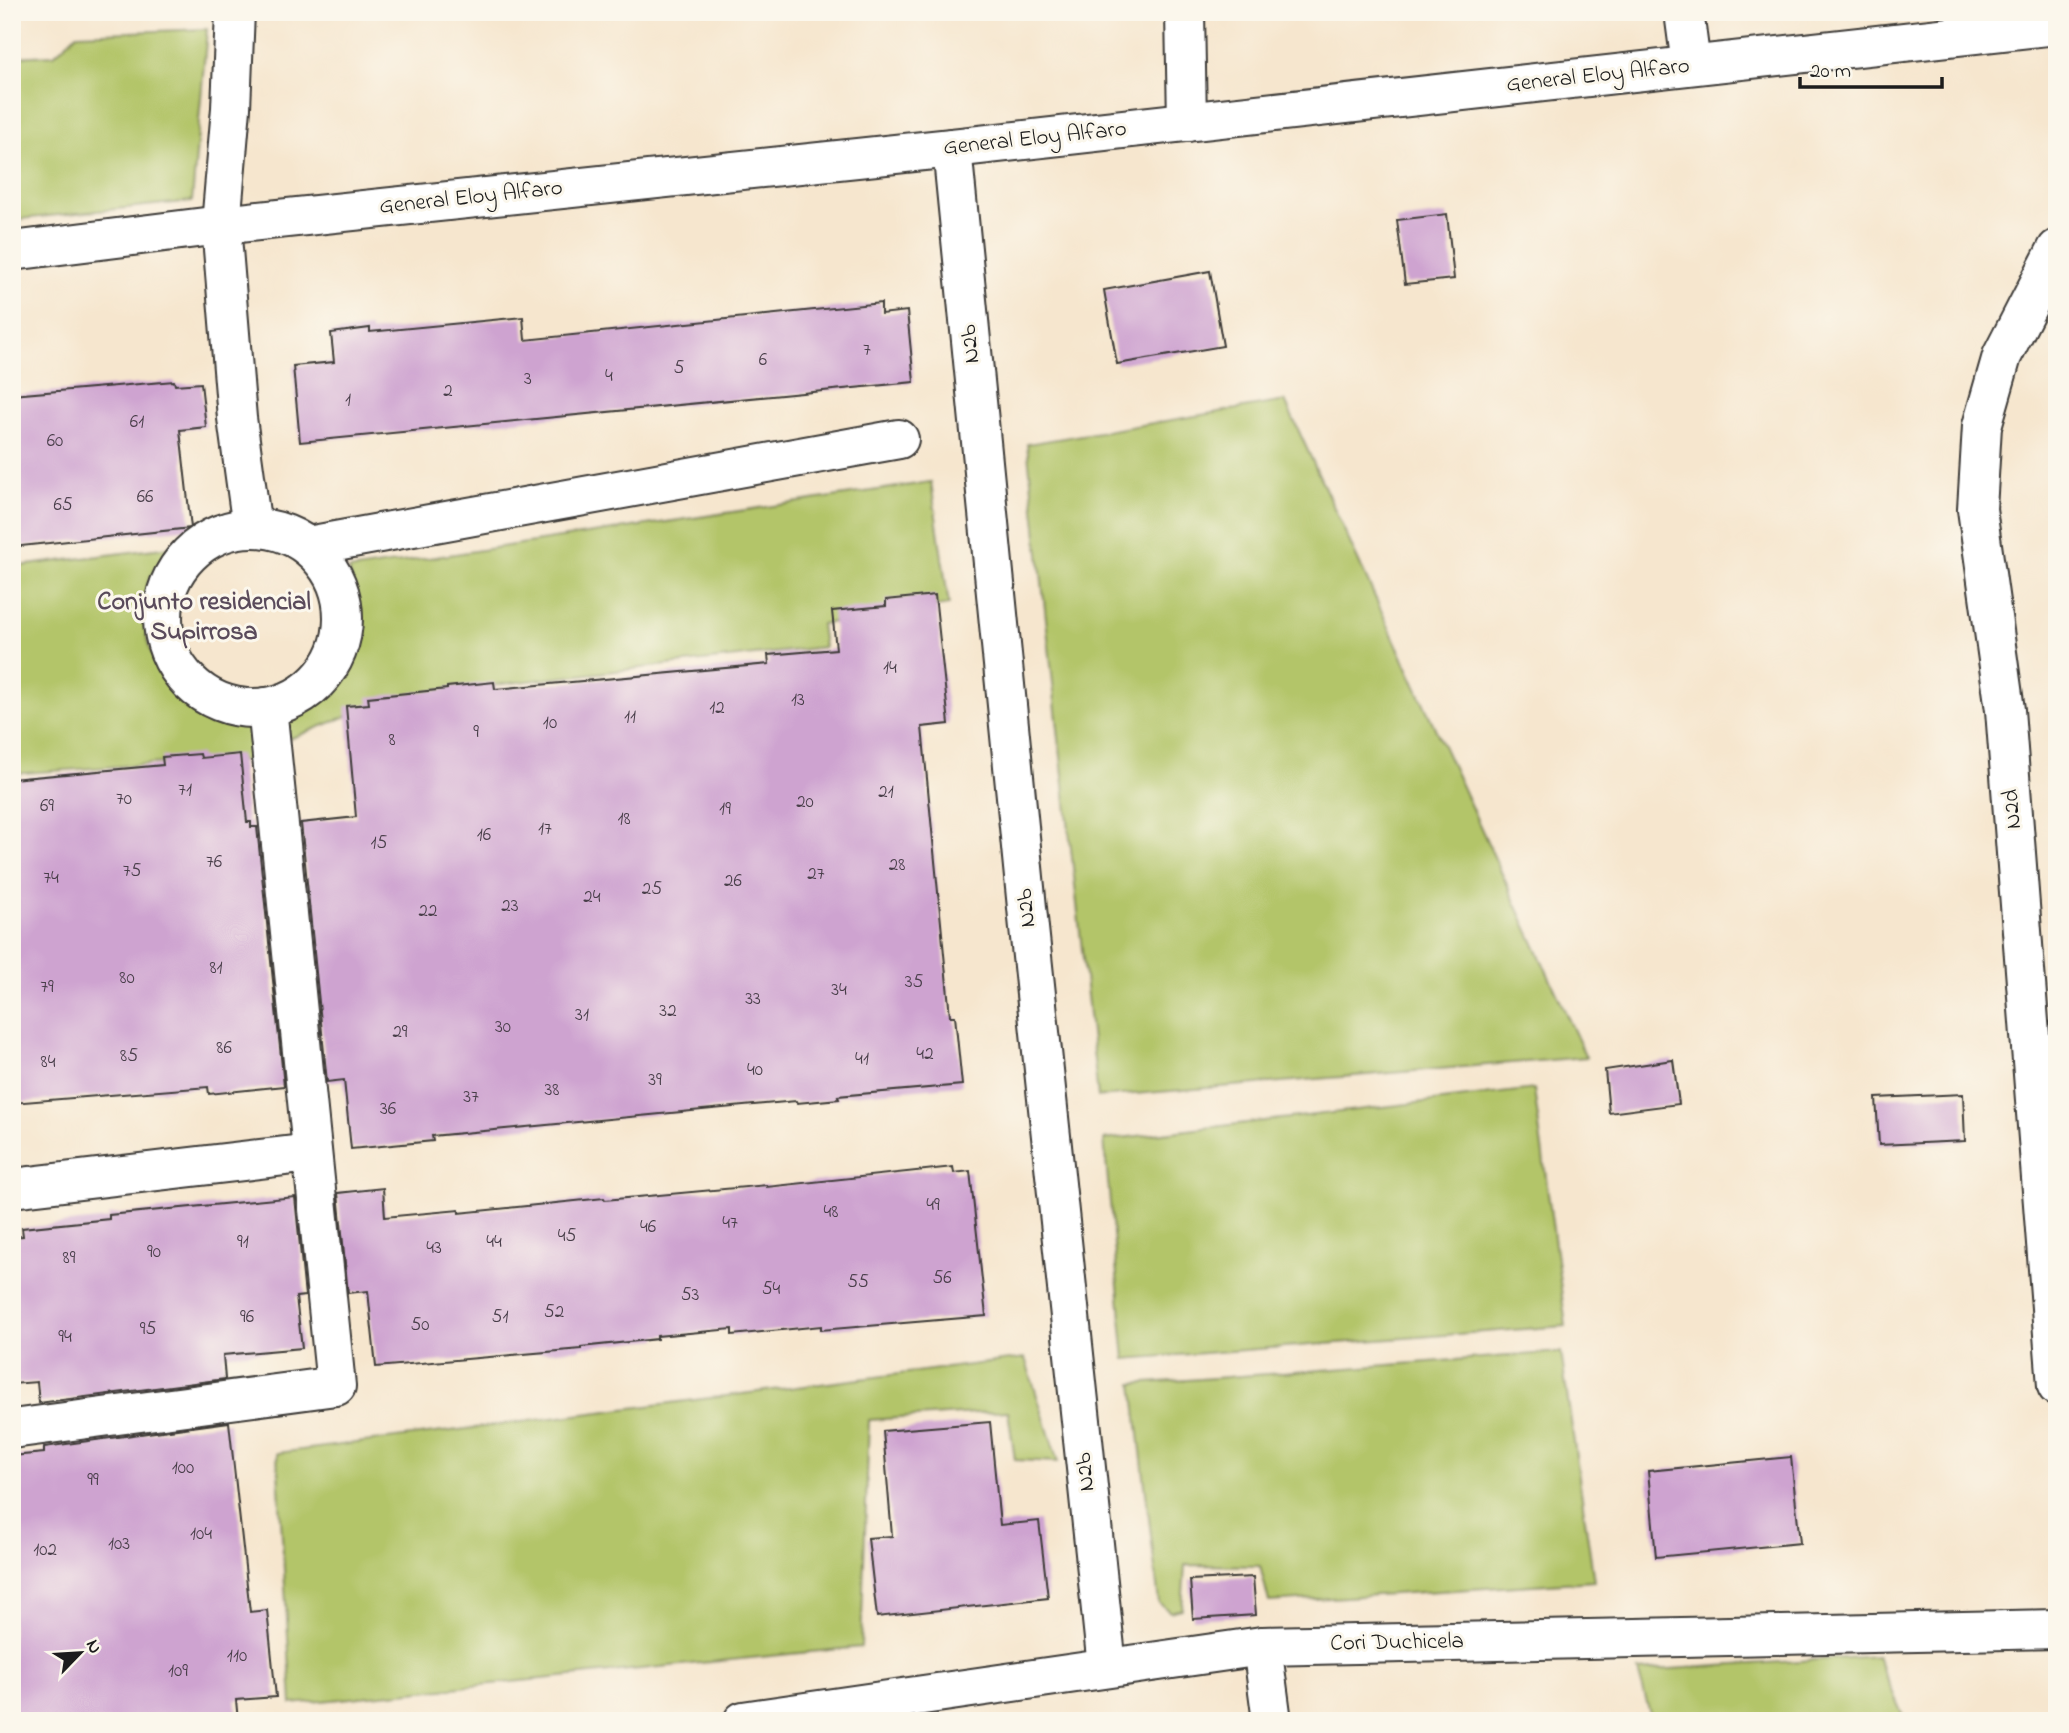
<svg xmlns="http://www.w3.org/2000/svg" width="2069" height="1733" viewBox="0 0 2069 1733" font-family="'Indie Flower',sans-serif">
<style>
.green{fill:#b3c569;stroke:#687042;stroke-width:2}
.building{fill:#cea3d0}
.lines{fill:none;stroke-linecap:round;stroke-linejoin:round}
.minor-casing{stroke:#3d3a37;stroke-width:42}
.minor{stroke:#fff;stroke-width:38}
.labels{text-anchor:middle;dominant-baseline:central;stroke-width:6;stroke-linejoin:round;paint-order:stroke}
.number-label{font-size:19px;fill:#483e49}
.street-label{font-size:23px;fill:#1c1c1c;stroke:#fbf7ec}
.quarter-label{font-size:26px;font-weight:bold;fill:#5a4b5b;stroke:#fbf7ec}
</style>
<rect width="100%" height="100%" fill="#fbf7ec"/>
<filter id="ink" filterUnits="userSpaceOnUse"><feTurbulence type="fractalNoise" baseFrequency=".0143" numOctaves="2"/><feDisplacementMap in="SourceGraphic" scale="14" xChannelSelector="R" yChannelSelector="G"/><feConvolveMatrix kernelMatrix="1 2 1 2 8 2 1 2 1" color-interpolation-filters="sRGB"/></filter>
<filter id="wash" filterUnits="userSpaceOnUse"><feTurbulence type="fractalNoise" baseFrequency=".00686" numOctaves="4" result="noise"/><feDisplacementMap in="SourceGraphic" scale="28" xChannelSelector="R" yChannelSelector="G"/><feGaussianBlur stdDeviation="1.57" result="paint"/><feColorMatrix in="noise" values="0 0 0 0 0 0 0 0 0 0 0 0 0 0 0 0 0 1.4 0 .05"/><feComposite in="paint" operator="in"/></filter>
<g filter="url(#wash)">
<rect width="100%" height="100%" fill="#f6e6ce"/>
<g class="green">
<path d="M207 29 192 201 12 220V57L54 55 77 34Z"/>
<path d="M1285 401 1586 1057 1098 1097 1027 444Z"/>
<path d="M931 482 949 605 821 624 824 647 398 696 289 739 287 718 301 714 319 703 339 684 356 659 359 609 349 570Z"/>
<path d="M170 547C163 559 148 576 146 590 135 646 168 707 225 722 233 724 243 723 252 724L255 761 205 760 12 774V567Z"/>
<path d="M1534 1089 1566 1326 1125 1359 1104 1140Z"/>
<path d="M1561 1352 1594 1581 1269 1602 1260 1566 1185 1565 1182 1609 1170 1612 1159 1603 1133 1384Z"/>
<path d="M1025 1358 1058 1462 1015 1460 1008 1411 869 1420 861 1647 292 1704 277 1453Z"/>
<path d="M1877 1656 1905 1721H1709L1707 1712 1672 1721H1652L1638 1671Z"/>
</g>
<g id="blocks">
<g class="building">
<path d="M1447 214 1454 279 1405 284 1397 220Z"/>
<path d="M1210 271 1223 346 1117 364 1104 290Z"/>
<path d="M881 303V314L907 311 914 382 300 442 293 366 334 362 331 333 370 328V332L523 317 525 340Z"/>
<path d="M174 381 175 385 201 383 206 427 180 430 191 528 12 547V395Z"/>
<path d="M935 595 949 724 922 727 950 1016H955L962 1085 838 1096 839 1099 797 1103 796 1101 432 1136 433 1141 351 1149 344 1080 327 1082 301 823 356 817 346 706 369 704 368 697 447 689V687L494 682 495 689 769 664 768 655 836 649 832 611 886 606V600Z"/>
<path d="M200 754 201 758 240 754 247 822H251V827H257L284 1086 209 1094 208 1087 12 1103V779L163 765 162 757Z"/>
<path d="M1673 1060 1679 1104 1609 1113 1605 1070Z"/>
<path d="M1963 1094 1965 1141 1879 1145 1876 1098Z"/>
<path d="M953 1167 954 1173 970 1171 986 1316 821 1330V1326L732 1335V1329L657 1336V1339L581 1347V1349L376 1367 368 1291 348 1293 338 1193 383 1188 385 1217 459 1210V1213L604 1198 605 1200 767 1185V1187Z"/>
<path d="M295 1197 305 1296 296 1297 302 1348 223 1355 225 1379 39 1403 37 1382 12 1384V1237L23 1236 22 1228 109 1219V1215Z"/>
<path d="M229 1422 250 1612 267 1610 276 1697 236 1700 238 1721H12V1456L44 1453V1447Z"/>
<path d="M990 1422 1000 1525 1039 1521 1048 1598 877 1617 868 1538 892 1536 883 1431Z"/>
<path d="M1791 1457 1800 1543 1656 1557 1648 1471Z"/>
<path d="M1253 1577 1256 1615 1193 1619 1190 1580Z"/>
</g>
</g>
</g>
<g filter="url(#ink)">
<use href="#blocks" fill-opacity="0" stroke="#3d3a37" stroke-width="2"/>
<g class="lines">
<defs>
<g id="minor">
<path d="M235 12 231 108 221 225 237 418 252 528"/>
<path d="M1185 12 1187 122"/>
<path d="M1684 12 1691 65"/>
<path d="M952 148 1029 928 1107 1667"/>
<path d="M2057 249 2002 356 1982 426 1977 509 2005 710 2057 1386"/>
<path d="M12 251 221 225 952 148 2057 25"/>
<circle cx="253" cy="618" r="90"/>
<path d="M308 546 899 439"/>
<path d="M12 1188 311 1153"/>
<path d="M12 1429 336 1386 267 707"/>
<path d="M1262 1646 1272 1721"/>
<path d="M743 1721 1262 1646 2057 1629"/>
</g>
</defs>
<use href="#minor" class="minor-casing"/>
<use href="#minor" class="minor"/>
</g>
</g>
<g class="labels">
<g class="number-label">
<text x="867" y="350">7</text>
<text x="763" y="360">6</text>
<text x="679" y="368">5</text>
<text x="609" y="376">4</text>
<text x="528" y="379">3</text>
<text x="448" y="391">2</text>
<text x="348" y="400">1</text>
<text x="137" y="422">61</text>
<text x="55" y="441">60</text>
<text x="145" y="497">66</text>
<text x="63" y="505">65</text>
<text x="890" y="668">14</text>
<text x="798" y="700">13</text>
<text x="717" y="708">12</text>
<text x="630" y="717">11</text>
<text x="550" y="723">10</text>
<text x="476" y="732">9</text>
<text x="392" y="740">8</text>
<text x="185" y="790">71</text>
<text x="886" y="792">21</text>
<text x="124" y="799">70</text>
<text x="805" y="802">20</text>
<text x="47" y="806">69</text>
<text x="725" y="809">19</text>
<text x="624" y="819">18</text>
<text x="545" y="829">17</text>
<text x="484" y="835">16</text>
<text x="379" y="843">15</text>
<text x="214" y="862">76</text>
<text x="897" y="865">28</text>
<text x="132" y="871">75</text>
<text x="816" y="874">27</text>
<text x="51" y="878">74</text>
<text x="733" y="881">26</text>
<text x="652" y="889">25</text>
<text x="592" y="897">24</text>
<text x="510" y="906">23</text>
<text x="428" y="911">22</text>
<text x="216" y="968">81</text>
<text x="127" y="978">80</text>
<text x="914" y="982">35</text>
<text x="47" y="987">79</text>
<text x="839" y="990">34</text>
<text x="753" y="999">33</text>
<text x="668" y="1011">32</text>
<text x="582" y="1015">31</text>
<text x="503" y="1027">30</text>
<text x="400" y="1032">29</text>
<text x="224" y="1048">86</text>
<text x="925" y="1054">42</text>
<text x="129" y="1056">85</text>
<text x="862" y="1059">41</text>
<text x="48" y="1062">84</text>
<text x="755" y="1070">40</text>
<text x="655" y="1080">39</text>
<text x="552" y="1090">38</text>
<text x="471" y="1097">37</text>
<text x="388" y="1109">36</text>
<text x="933" y="1205">49</text>
<text x="831" y="1212">48</text>
<text x="730" y="1223">47</text>
<text x="648" y="1227">46</text>
<text x="567" y="1236">45</text>
<text x="243" y="1242">91</text>
<text x="494" y="1242">44</text>
<text x="434" y="1248">43</text>
<text x="154" y="1252">90</text>
<text x="69" y="1258">89</text>
<text x="942" y="1278">56</text>
<text x="858" y="1282">55</text>
<text x="771" y="1289">54</text>
<text x="690" y="1295">53</text>
<text x="554" y="1312">52</text>
<text x="247" y="1317">96</text>
<text x="500" y="1317">51</text>
<text x="420" y="1325">50</text>
<text x="148" y="1329">95</text>
<text x="65" y="1337">94</text>
<text x="183" y="1468">100</text>
<text x="93" y="1480">99</text>
<text x="201" y="1534">104</text>
<text x="119" y="1544">103</text>
<text x="45" y="1550">102</text>
<text x="237" y="1656">110</text>
<text x="178" y="1671">109</text>
</g>
<g class="street-label">
<text transform="translate(1598 76) rotate(-6)">General Eloy Alfaro</text>
<text transform="translate(1035 139) rotate(-6)">General Eloy Alfaro</text>
<text transform="translate(471 198) rotate(-6)">General Eloy Alfaro</text>
<text transform="translate(971 344) rotate(-96)">N2b</text>
<text transform="translate(2013 809) rotate(-95)">N2d</text>
<text transform="translate(1027 908) rotate(-96)">N2b</text>
<text transform="translate(1086 1472) rotate(-96)">N2b</text>
<text transform="translate(1397 1643) rotate(-1)">Cori Duchicela</text>
</g>
<g class="quarter-label">
<text x="204" y="603">Conjunto residencial<tspan x="204" dy="30">Supirrosa</tspan></text>
</g>
</g>
<rect width="2069" height="1733" fill="none" stroke="#fbf7ec" stroke-width="42"/>
<g transform="translate(80 1653) rotate(65)" stroke="#fbf7ec" stroke-width="5" paint-order="stroke">
<path d="M0-5L12 26L0 18L-12 26Z" fill="#1c1c1c"/>
<text y="-10" font-size="19" font-weight="bold" text-anchor="middle" fill="#1c1c1c">N</text>
</g>
<path d="M1800 77v10h142v-10" fill="none" stroke="#1c1c1c" stroke-width="3.5"/>
<text x="1810" y="77" font-size="21" fill="#1c1c1c" stroke="#fbf7ec" stroke-width="5" paint-order="stroke">20 m</text>
</svg>
